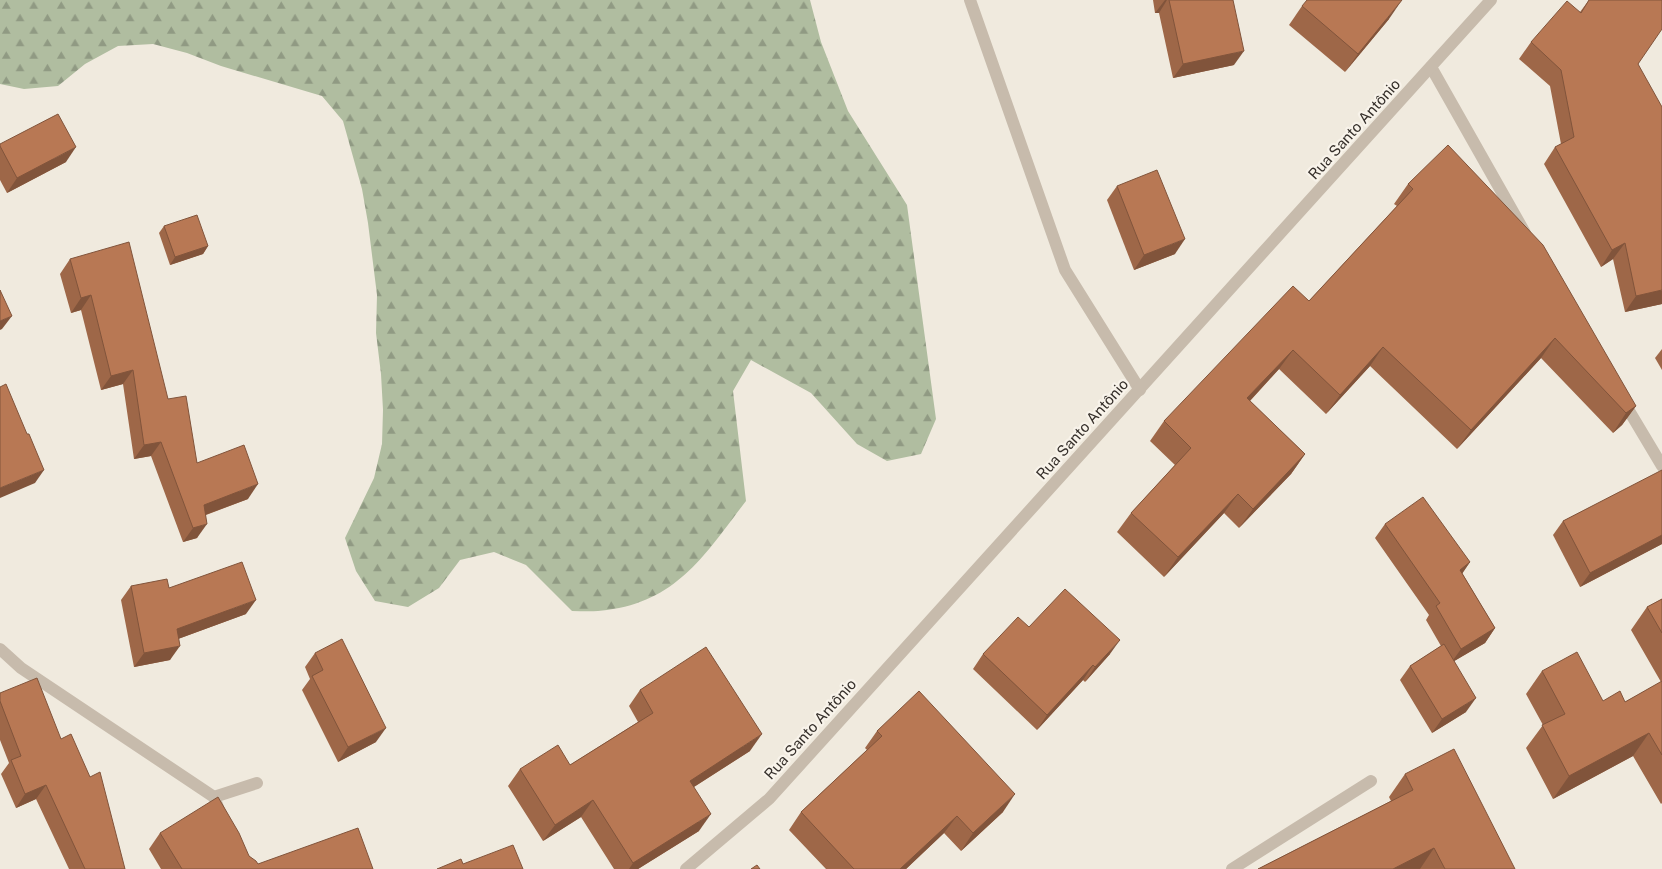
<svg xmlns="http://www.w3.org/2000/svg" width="1662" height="869" viewBox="0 0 1662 869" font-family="'Public Sans',sans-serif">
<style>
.forest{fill:url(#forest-firs)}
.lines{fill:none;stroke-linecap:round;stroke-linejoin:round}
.service{stroke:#c7bbac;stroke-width:12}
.minor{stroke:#c7bbac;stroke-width:12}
.wall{fill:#9e6748}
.shaded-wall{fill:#81543b}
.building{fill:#b87854;stroke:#81543b}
.labels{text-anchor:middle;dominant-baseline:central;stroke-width:4.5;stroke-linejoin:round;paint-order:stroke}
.street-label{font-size:15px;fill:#352f2a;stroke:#f8f3ea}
</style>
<defs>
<pattern id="forest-firs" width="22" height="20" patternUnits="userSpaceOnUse" patternTransform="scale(1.25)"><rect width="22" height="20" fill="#b0bda0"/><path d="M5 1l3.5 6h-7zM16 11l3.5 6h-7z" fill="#909a83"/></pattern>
</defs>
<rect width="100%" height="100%" fill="#f0eade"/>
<path class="forest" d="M0 0H810L821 42 848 111 907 205 936 419 921 454 887 461 857 444 811 393 751 360 733 391 746 501C706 553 678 601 607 610 595 612 583 611 572 611L526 565 494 552 460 560 439 588 408 607 375 601 356 571 345 538 374 478 382 444 383 410 381 374 376 333 377 295 368 223 362 189 343 121 322 96 221 66 187 53 153 44 118 46 85 64 58 86 24 89 0 84Z"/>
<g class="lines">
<path class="service" d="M1232 869 1371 781"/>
<g class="minor">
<path d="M970 0 1065 270 1140 390"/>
<path d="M1431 67 1525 233"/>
<path d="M1622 399 1662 466"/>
<path d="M0 649 21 668 214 797 221 815"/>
<path d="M214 797 257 783"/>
<path d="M686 869 769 799 1491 0"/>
</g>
</g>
<g class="wall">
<path d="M1153 0H1233L1234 65 1173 78 1159 13H1155Z"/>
<path d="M1589 0H1662L1638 64 1662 304 1625 312 1613 259 1601 267 1544 164 1555 147 1561 144 1550 86 1519 59 1531 42 1580 12Z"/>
<path d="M1302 6 1389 19 1345 72 1289 25Z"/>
<path d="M0 144 66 162 7 193 0 180Z"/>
<path d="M1408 184 1636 406 1622 425 1613 433 1541 358 1457 449 1370 366 1326 414 1279 369 1250 401 1305 454 1291 474 1239 528 1224 513 1164 577 1117 532 1131 513 1175 465 1150 441 1164 421 1309 301 1397 206 1394 204Z"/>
<path d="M1117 186 1175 254 1134 270 1107 200Z"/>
<path d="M164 226 208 246 203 254 170 265 159 233Z"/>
<path d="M70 259 168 399 197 463 248 499 206 515 197 538 183 542 151 456 134 459 123 384 101 390 81 310 71 313 60 274Z"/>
<path d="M1662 349V370L1655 358Z"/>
<path d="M1662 471V544L1580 587 1553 535 1563 521Z"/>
<path d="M1385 524 1470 562 1462 573 1495 628 1485 643 1454 661 1466 712 1432 733 1400 680 1410 666 1441 646 1426 620 1429 615 1375 538Z"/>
<path d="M131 586 169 588 246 614 178 639 170 660 134 667 121 600Z"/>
<path d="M1662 599V803L1661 804 1633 756 1553 799 1526 748 1543 725 1526 694 1542 671 1603 701 1625 702 1661 682 1631 630 1647 607Z"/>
<path d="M1029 627 1110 654 1085 682 1083 680 1037 730 973 669 983 654Z"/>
<path d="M315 653 376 742 338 762 302 690 310 679 305 667Z"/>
<path d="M640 690 750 751 694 787 699 831 638 869H614L581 817 543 841 508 786 520 769 570 765 638 722 629 706Z"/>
<path d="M0 693 61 739 125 869H69L36 799 16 808 1 774 9 763 0 740Z"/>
<path d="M877 731 1003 812 961 851 944 833 906 869H826L789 830 801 812 867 750 865 748Z"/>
<path d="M1405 774 1515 869H1258L1391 801 1389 797Z"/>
<path d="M160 833 249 856 258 864 373 869H161L149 849Z"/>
</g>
<g class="shaded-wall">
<path d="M1165 0H1167L1159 13H1155Z"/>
<path d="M1402 0 1389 19 1345 72 1358 54Z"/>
<path d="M1244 51 1234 65 1173 78 1183 64Z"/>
<path d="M76 147 66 162 7 193 17 178Z"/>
<path d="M1185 239 1175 254 1134 270 1144 255Z"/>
<path d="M1625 243 1613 259 1601 267 1612 250Z"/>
<path d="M208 246 203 254 170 265 175 257Z"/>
<path d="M1662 290V304L1625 312 1636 296Z"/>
<path d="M91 295 81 310 71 313 81 298Z"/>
<path d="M12 316 2 329 0 330V321Z"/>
<path d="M1555 338 1541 358 1457 449 1471 430Z"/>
<path d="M1383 347 1370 366 1326 414 1340 395Z"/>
<path d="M1293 350 1279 369 1234 418 1247 398Z"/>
<path d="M133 370 123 384 101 390 111 376Z"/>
<path d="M1636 406 1622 425 1613 433 1626 413Z"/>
<path d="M161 442 151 456 134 459 144 445Z"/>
<path d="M1305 454 1291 474 1239 528 1253 509Z"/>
<path d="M44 470 35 483 0 498V488Z"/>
<path d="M258 484 248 499 194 519 204 505Z"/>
<path d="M1238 494 1224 513 1164 577 1178 557Z"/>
<path d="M207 524 197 538 183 542 193 528Z"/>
<path d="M1662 535V544L1580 587 1590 573Z"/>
<path d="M1470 562 1460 577V570Z"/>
<path d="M256 600 246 614 167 643 177 629Z"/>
<path d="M1495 628 1485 643 1451 663 1461 649Z"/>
<path d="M1120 640 1110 654 1085 682 1095 667Z"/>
<path d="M180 646 170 660 134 667 144 653Z"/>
<path d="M1093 665 1083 680 1037 730 1047 715Z"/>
<path d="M1476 698 1466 712 1432 733 1442 719Z"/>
<path d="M386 728 376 742 338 762 348 747Z"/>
<path d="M1649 733 1633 756 1553 799 1569 776Z"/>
<path d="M762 734 750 751 678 797 690 781Z"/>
<path d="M46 785 36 799 16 808 25 794Z"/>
<path d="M1015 794 1003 812 961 851 973 833Z"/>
<path d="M593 800 581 817 543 841 555 825Z"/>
<path d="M711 814 699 831 638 869H629L633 863Z"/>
<path d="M957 816 944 833 906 869H900Z"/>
<path d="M1434 848 1420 869H1393Z"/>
</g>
<g class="building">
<path d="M1169 0H1233L1244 51 1183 64Z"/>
<path d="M1307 0H1402L1358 54 1302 6Z"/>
<path d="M1589 0H1662V29L1638 64 1662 107V290L1636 296 1625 243 1612 250 1555 147 1574 137 1561 70 1531 42 1567 1 1581 13Z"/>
<path d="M58 114 76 147 17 178 0 146V144Z"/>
<path d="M1448 145 1543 245 1636 406 1626 413 1555 338 1471 430 1383 347 1340 395 1293 350 1247 398 1305 454 1253 509 1238 494 1178 557 1131 513 1191 448 1164 421 1293 286 1309 301 1413 189 1408 184Z"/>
<path d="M1157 170 1185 239 1144 255 1117 186Z"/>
<path d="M197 215 208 246 175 257 164 226Z"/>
<path d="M129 242 168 399 186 396 197 463 244 445 258 484 204 505 207 524 193 528 161 442 144 445 133 370 111 376 91 295 81 298 70 259Z"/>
<path d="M0 290 12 316 0 321Z"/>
<path d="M6 384 27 434H29L44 470 0 488V387Z"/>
<path d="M1662 470V535L1590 573 1563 521Z"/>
<path d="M1423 497 1470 562 1460 570 1495 628 1461 649 1436 606 1440 603 1385 524Z"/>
<path d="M242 562 256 600 177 629 180 646 144 653 131 586 167 579 169 588Z"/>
<path d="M1065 589 1120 640 1095 667 1093 665 1047 715 983 654 1018 617 1029 627Z"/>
<path d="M1662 599V633L1647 607Z"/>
<path d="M342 639 386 728 348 747 312 676 323 670 315 653Z"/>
<path d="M1444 644 1476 698 1442 719 1410 666Z"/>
<path d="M706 647 762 734 690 781 711 814 633 863 593 800 555 825 520 769 558 745 570 765 653 713 640 690Z"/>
<path d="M1577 652 1603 701 1620 691 1625 702 1662 681V755L1649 733 1569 776 1542 725 1565 714 1542 671Z"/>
<path d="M37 678 61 739 71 734 90 777 100 772 125 869H85L46 785 25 794 11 760 21 756 0 701V693Z"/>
<path d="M919 691 1015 794 973 833 957 816 900 869H854L801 812 882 736 877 731Z"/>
<path d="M1454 749 1515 869H1445L1434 848 1393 869H1258L1413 790 1405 774Z"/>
<path d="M218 797 239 833 249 856 256 861 258 864 358 828 373 869H182L160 833Z"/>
<path d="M513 845 523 869H437L461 859 463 864Z"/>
<path d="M757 865 760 869H751Z"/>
</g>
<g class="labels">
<g class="street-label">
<text transform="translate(1354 129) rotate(-48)">Rua Santo Antônio</text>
<text transform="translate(1082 429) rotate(-48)">Rua Santo Antônio</text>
<text transform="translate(810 729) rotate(-48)">Rua Santo Antônio</text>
</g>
</g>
</svg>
